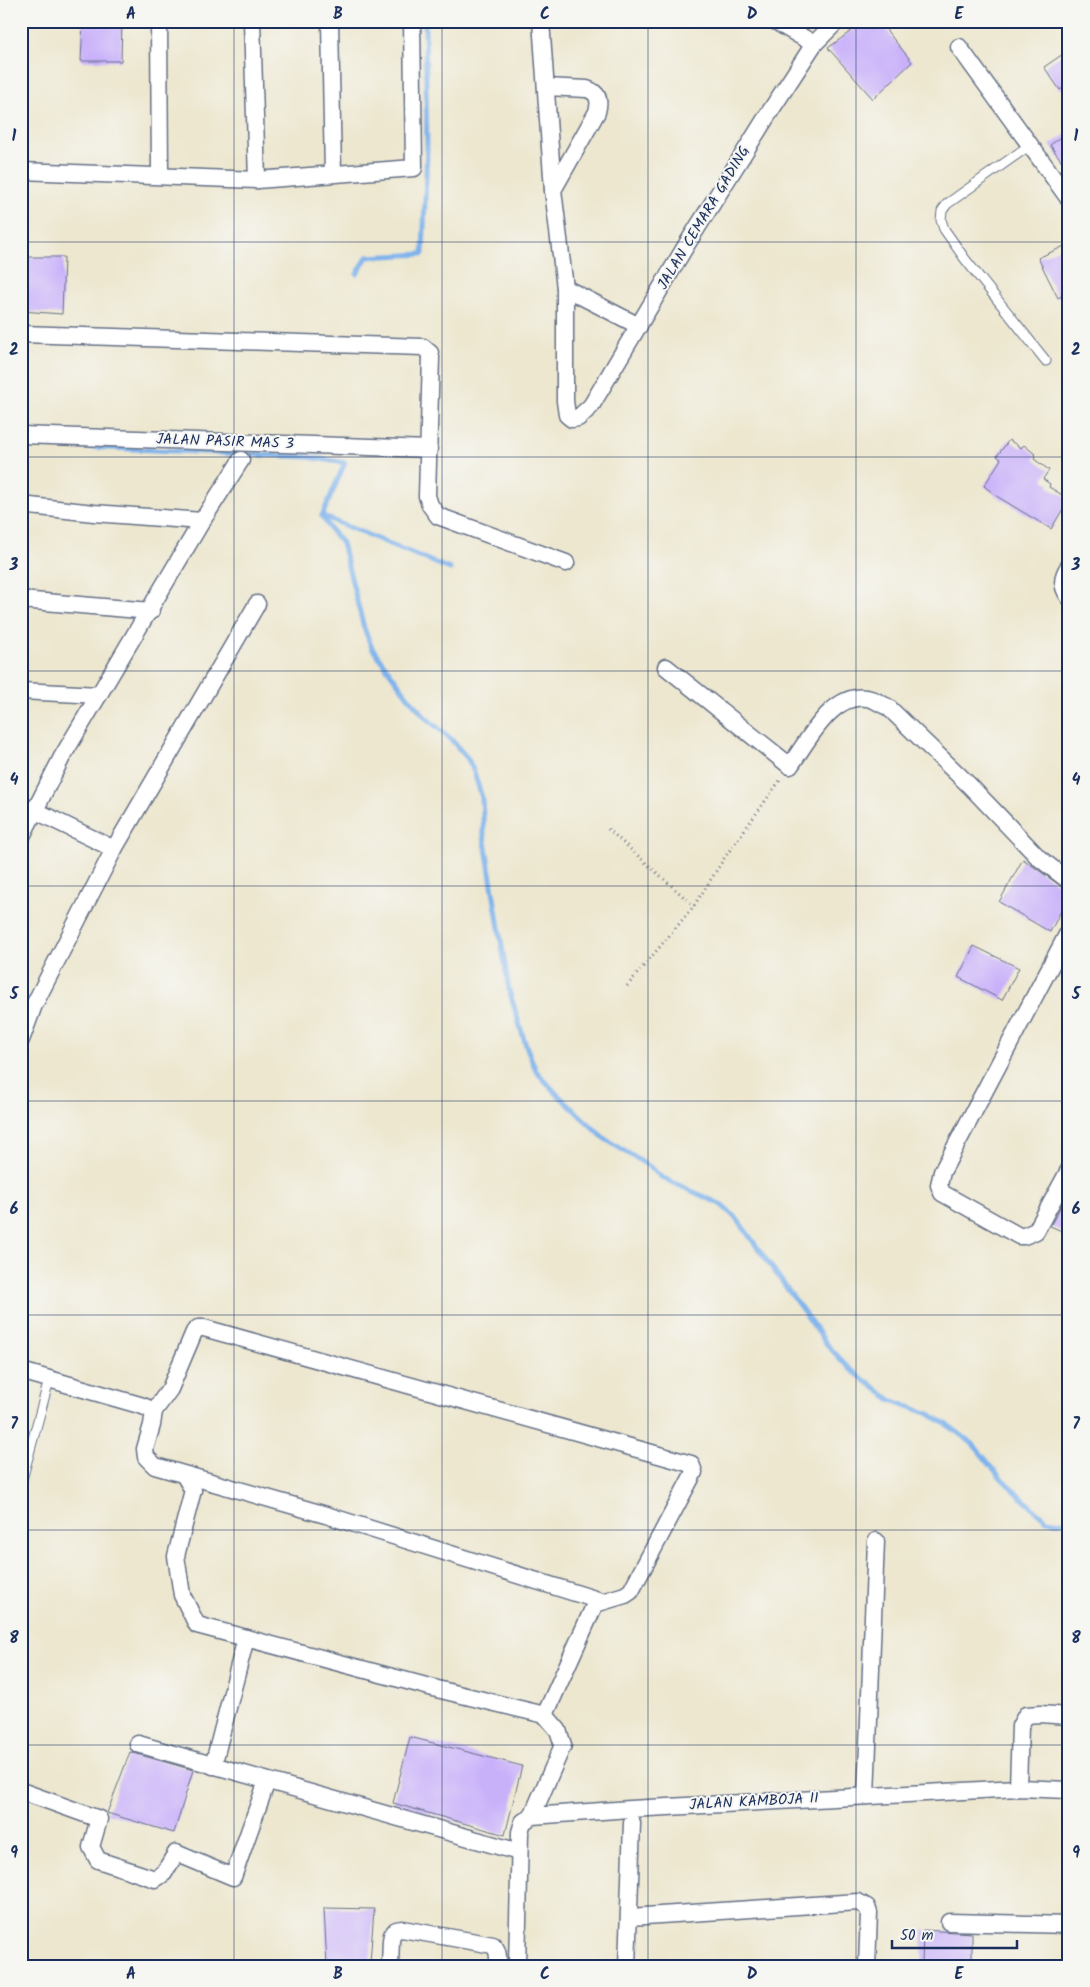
<svg xmlns="http://www.w3.org/2000/svg" width="1090" height="1987" viewBox="0 0 1090 1987" font-family="Kalam,sans-serif">
<style>
.lines{fill:none;stroke-linecap:round;stroke-linejoin:round}
.stream{stroke:#7eb3ec;stroke-width:5}
.building{fill:#c9b1fa}
.service-casing{stroke:#646f86;stroke-width:11}
.minor-casing{stroke:#646f86;stroke-width:19}
.path{stroke:#646f86;stroke-width:3;stroke-dasharray:1 4;stroke-linecap:butt}
.service{stroke:#fff;stroke-width:9}
.minor{stroke:#fff;stroke-width:16}
.grid{fill:none;stroke:#1b2f5e;stroke-width:1;stroke-opacity:0.55}
.labels{text-anchor:middle;dominant-baseline:central;stroke-width:4;stroke-linejoin:round;paint-order:stroke}
.street-label{font-size:15px;fill:#1b2f5e;stroke:#f6f6f2}
.neatline{fill:none;stroke:#1b2f5e;stroke-width:2}
.grid-label{font-size:16px;text-anchor:middle;font-weight:bold;fill:#1b2f5e}
</style>
<rect width="100%" height="100%" fill="#f6f6f2"/>
<filter id="ink" filterUnits="userSpaceOnUse"><feTurbulence type="fractalNoise" baseFrequency=".02" numOctaves="2"/><feDisplacementMap in="SourceGraphic" scale="10" xChannelSelector="R" yChannelSelector="G"/><feConvolveMatrix kernelMatrix="1 2 1 2 8 2 1 2 1" color-interpolation-filters="sRGB"/></filter>
<filter id="wash" filterUnits="userSpaceOnUse"><feTurbulence type="fractalNoise" baseFrequency=".0096" numOctaves="4" result="noise"/><feDisplacementMap in="SourceGraphic" scale="20" xChannelSelector="R" yChannelSelector="G"/><feGaussianBlur stdDeviation="1.12" result="paint"/><feColorMatrix in="noise" values="0 0 0 0 0 0 0 0 0 0 0 0 0 0 0 0 0 1.4 0 .05"/><feComposite in="paint" operator="in"/></filter>
<g filter="url(#wash)">
<rect width="100%" height="100%" fill="#ede7cf"/>
<g class="lines">
<g class="stream">
<path d="M357 274 367 257 423 254 427 149 425 21"/>
<path d="M21 444 308 457 345 463 322 516 330 529 342 543 364 628 372 648 409 698 425 717 450 738 468 759 474 772 482 798 484 835 509 990 525 1043 536 1071 556 1093 605 1139 650 1167 661 1177 720 1204 737 1219 829 1347 850 1369 891 1400 929 1414 949 1426 973 1444 1001 1478 1037 1512 1047 1520 1069 1523"/>
<path d="M322 516 450 569"/>
</g>
</g>
<g id="blocks">
<g class="building">
<path d="M83 21H122L121 61H81Z"/>
<path d="M865 21H879L912 62 873 99 828 48Z"/>
<path d="M1069 50V84L1060 90 1044 67Z"/>
<path d="M1069 132V171L1050 145Z"/>
<path d="M1069 244V292L1058 298 1038 258Z"/>
<path d="M21 257H64L62 314 21 311Z"/>
<path d="M1009 440 1021 448 1024 445 1036 455 1034 459 1049 470 1043 479 1050 484 1049 487 1069 499 1051 529 998 497 984 486 1001 459 997 456Z"/>
<path d="M1023 859 1069 892V896L1050 932 999 902Z"/>
<path d="M974 946 1019 968 1002 1000 958 977Z"/>
<path d="M1069 1191V1234L1050 1226Z"/>
<path d="M410 1737 522 1766 505 1835 393 1803Z"/>
<path d="M130 1752 193 1770 174 1833 107 1813Z"/>
<path d="M324 1908 374 1909 370 1963 327 1966Z"/>
<path d="M923 1930 972 1933V1966H922Z"/>
</g>
</g>
</g>
<g filter="url(#ink)">
<use href="#blocks" fill-opacity="0" stroke="#646f86" stroke-width="1"/>
<g class="lines">
<defs>
<g id="service">
<path d="M1030 145 947 204 942 211 941 220 944 229 965 259 1046 361"/>
<path d="M21 1483 49 1380"/>
</g>
<g id="minor">
<path d="M159 21 160 175"/>
<path d="M252 21 257 180"/>
<path d="M330 21 333 174"/>
<path d="M541 21 553 190 565 288V401L567 415 572 419 578 418 591 406 687 244 769 113 814 44 837 21"/>
<path d="M775 21 814 44"/>
<path d="M959 47 1069 199"/>
<path d="M546 87 587 89C599 93 600 101 597 112L553 190"/>
<path d="M21 171 257 180 414 168 412 21"/>
<path d="M565 288 639 326"/>
<path d="M21 334 423 347 430 353 431 357 427 496 430 505 438 516 566 563"/>
<path d="M21 435 429 449"/>
<path d="M21 505 94 513 202 521"/>
<path d="M1069 566C1061 577 1061 586 1069 597"/>
<path d="M21 600 151 611"/>
<path d="M666 667 790 766C808 741 835 685 874 700 878 702 883 705 888 707L970 786 1039 858 1069 881"/>
<path d="M21 691 99 695"/>
<path d="M21 808 34 810 114 849"/>
<path d="M21 838 62 757 202 521 241 460"/>
<path d="M1069 931 942 1172 939 1185 942 1193 1019 1236H1024L1036 1231 1069 1170"/>
<path d="M21 1040 34 1005 114 849 257 604"/>
<path d="M21 1371 143 1406 154 1411"/>
<path d="M184 1475 193 1490 176 1556 182 1595 197 1625 441 1690 545 1715 558 1730 563 1745 532 1816"/>
<path d="M545 1715 595 1604 625 1595 631 1591 691 1478 694 1472 691 1464 204 1328H198L194 1332 170 1389 154 1411 152 1425 145 1449 146 1457 155 1466 326 1515 601 1601"/>
<path d="M138 1744 519 1852"/>
<path d="M213 1766 246 1638"/>
<path d="M1018 1788 1020 1726 1026 1715 1040 1714 1069 1716"/>
<path d="M21 1791 99 1819 91 1847 98 1860 155 1879 164 1873 176 1853 233 1877 267 1781"/>
<path d="M866 1796 876 1541"/>
<path d="M630 1917 858 1902 867 1907 869 1913 867 1966"/>
<path d="M949 1922 1069 1925"/>
<path d="M390 1966 391 1940 392 1935 396 1930 402 1929 493 1945C499 1951 498 1958 498 1966"/>
<path d="M517 1966 520 1832 523 1822 532 1816 630 1809 1018 1788 1069 1790"/>
<path d="M627 1966 632 1823"/>
</g>
</defs>
<use href="#service" class="service-casing"/>
<use href="#minor" class="minor-casing"/>
<g class="path">
<path d="M608 829 694 906"/>
<path d="M627 986 694 906 725 857 781 779"/>
</g>
<use href="#service" class="service"/>
<use href="#minor" class="minor"/>
</g>
</g>
<path class="grid" d="M234 21V1966M442 21V1966M648 21V1966M856 21V1966M21 242H1069M21 457H1069M21 671H1069M21 886H1069M21 1101H1069M21 1315H1069M21 1530H1069M21 1745H1069"/>
<g class="labels">
<g class="street-label">
<text transform="translate(704 218) rotate(-59)">JALAN CEMARA GADING</text>
<text transform="translate(225 442) rotate(2)">JALAN PASIR MAS 3</text>
<text transform="translate(754 1802) rotate(-3)">JALAN KAMBOJA II</text>
</g>
</g>
<rect width="1090" height="1987" fill="none" stroke="#f6f6f2" stroke-width="55"/>
<path d="M892 1940v8h125v-8" fill="none" stroke="#1b2f5e" stroke-width="2.5"/>
<text x="900" y="1940" font-size="15" fill="#1b2f5e" stroke="#f6f6f2" stroke-width="4" paint-order="stroke">50 m</text>
<rect x="28" y="28" width="1034" height="1932" class="neatline"/>
<g class="grid-label">
<text x="131" y="19">A</text>
<text x="338" y="19">B</text>
<text x="545" y="19">C</text>
<text x="752" y="19">D</text>
<text x="959" y="19">E</text>
<text x="14" y="141">1</text>
<text x="1076" y="141">1</text>
<text x="14" y="355">2</text>
<text x="1076" y="355">2</text>
<text x="14" y="570">3</text>
<text x="1076" y="570">3</text>
<text x="14" y="785">4</text>
<text x="1076" y="785">4</text>
<text x="14" y="999">5</text>
<text x="1076" y="999">5</text>
<text x="14" y="1214">6</text>
<text x="1076" y="1214">6</text>
<text x="14" y="1429">7</text>
<text x="1076" y="1429">7</text>
<text x="14" y="1643">8</text>
<text x="1076" y="1643">8</text>
<text x="14" y="1858">9</text>
<text x="1076" y="1858">9</text>
<text x="131" y="1979">A</text>
<text x="338" y="1979">B</text>
<text x="545" y="1979">C</text>
<text x="752" y="1979">D</text>
<text x="959" y="1979">E</text>
</g>
</svg>
